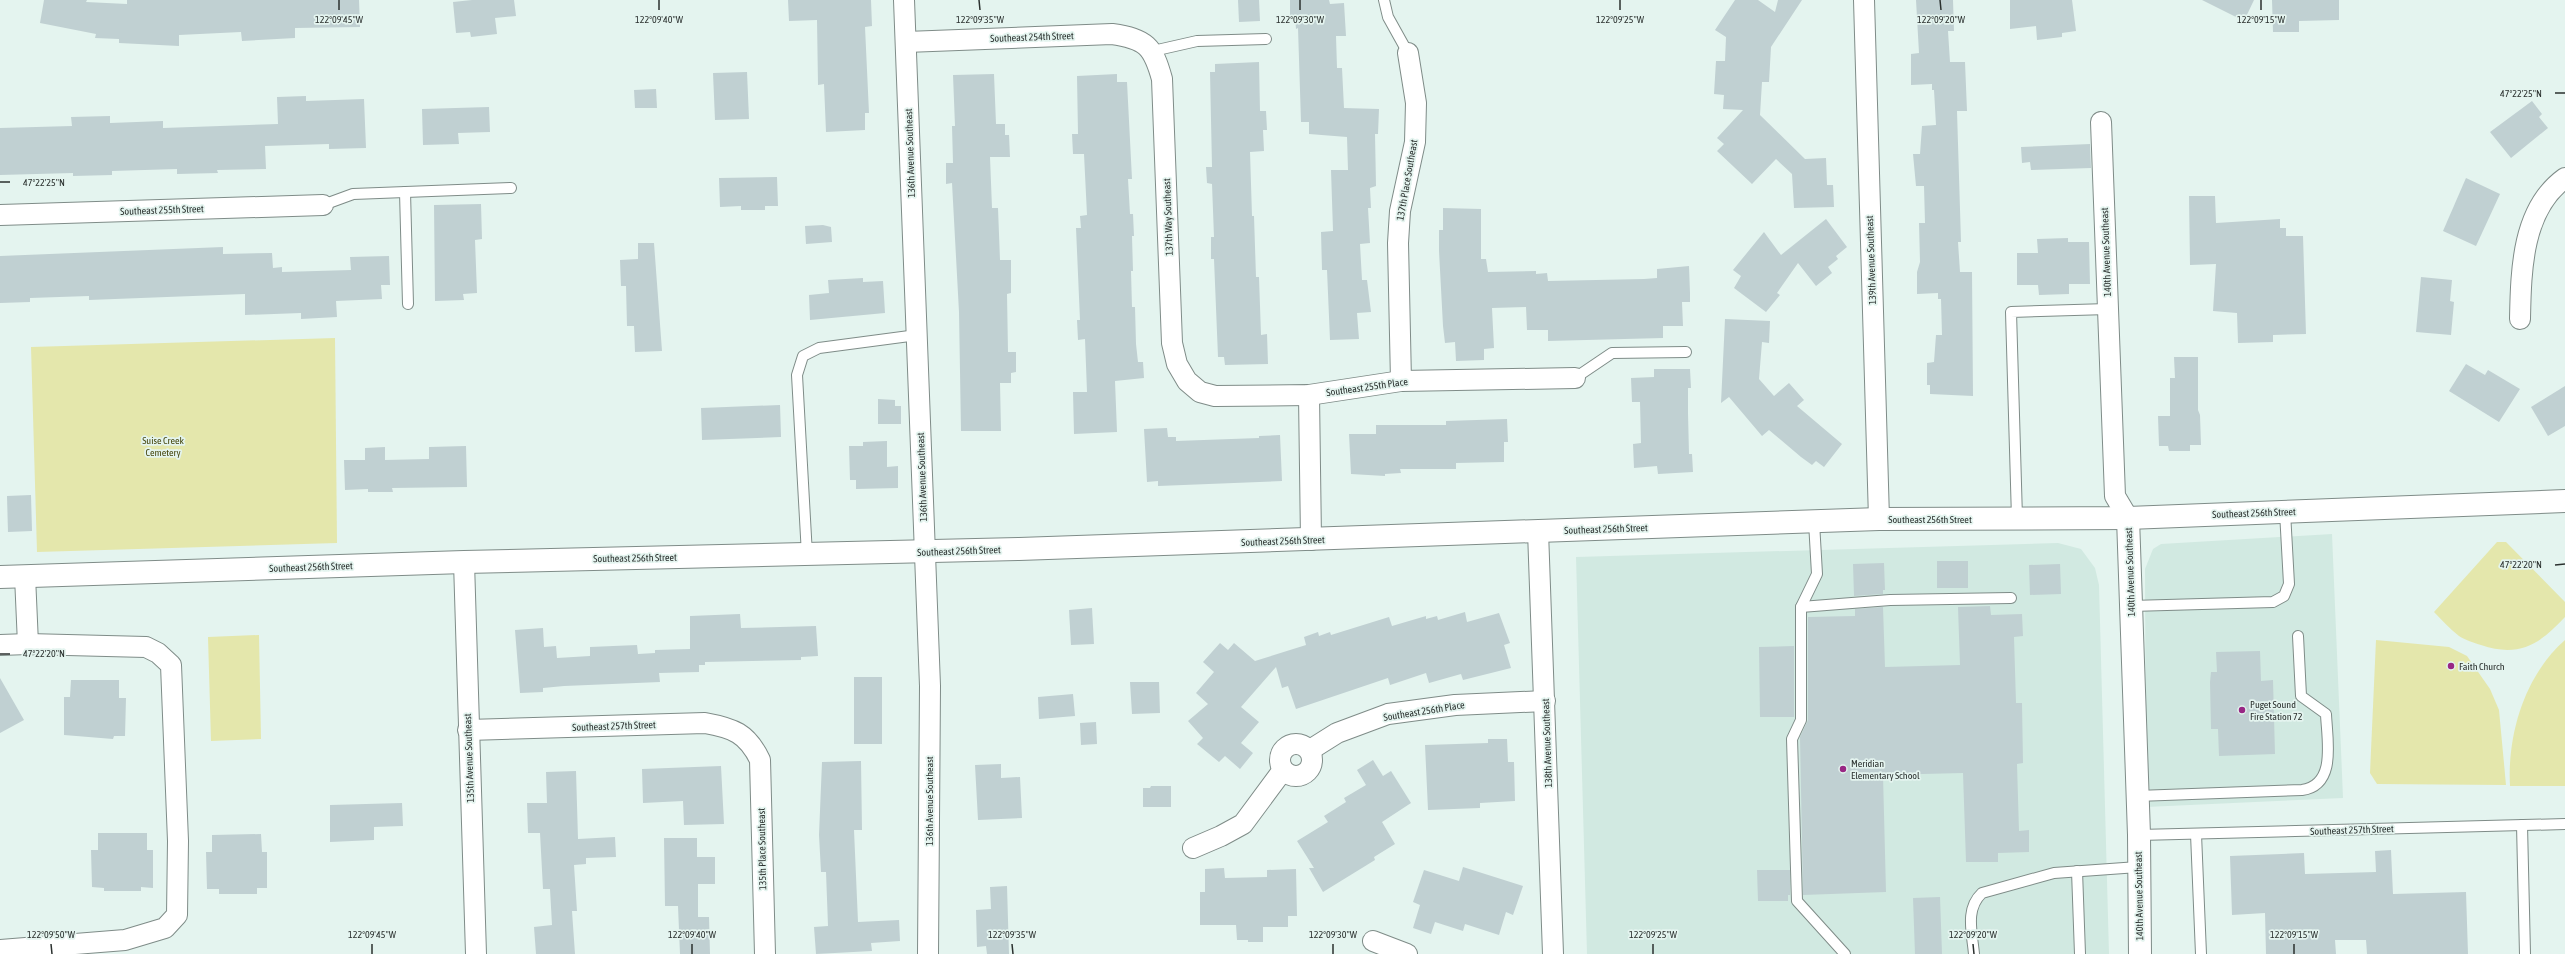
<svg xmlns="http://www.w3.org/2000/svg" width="2565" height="954" viewBox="0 0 2565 954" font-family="'Asap Condensed',sans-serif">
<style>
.built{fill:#d1e9e1}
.green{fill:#e4e7ac}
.building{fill:#c0d0d2}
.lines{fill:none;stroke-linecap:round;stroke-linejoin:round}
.service-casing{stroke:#7f8c88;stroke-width:12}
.minor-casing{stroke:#7f8c88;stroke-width:22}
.tertiary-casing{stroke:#7f8c88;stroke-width:24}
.secondary-casing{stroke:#7f8c88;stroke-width:24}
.service{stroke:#fff;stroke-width:10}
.minor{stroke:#fff;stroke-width:20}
.tertiary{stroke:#fff;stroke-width:22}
.secondary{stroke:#fff;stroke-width:22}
.ticks{fill:none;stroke:#2b312f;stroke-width:1.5}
.poi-dot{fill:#982684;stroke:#e4f4ef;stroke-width:1.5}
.labels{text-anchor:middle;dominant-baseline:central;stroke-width:3.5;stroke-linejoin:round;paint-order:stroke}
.street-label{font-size:10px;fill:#2b312f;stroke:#e4f4ef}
.park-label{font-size:10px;fill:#47480f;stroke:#e4f4ef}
.poi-label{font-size:10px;fill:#2b312f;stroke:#e4f4ef;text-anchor:start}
.ticks-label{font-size:10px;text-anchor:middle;fill:#2b312f;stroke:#e4f4ef;stroke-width:3.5;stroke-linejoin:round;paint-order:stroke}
</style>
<rect width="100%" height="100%" fill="#e4f4ef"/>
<g class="built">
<path d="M2332 534 2343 798 2146 807 2145 569 2153 549 2161 544Z"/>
<path d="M2058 543 2081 549 2095 568 2099 585 2109 954H1587L1576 557Z"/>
</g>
<g class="green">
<path d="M335 338 337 543 37 552 31 347Z"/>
<path d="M2497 542H2506L2565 602V617C2540 644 2519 658 2481 645 2474 643 2465 640 2459 636 2450 629 2442 620 2434 612Z"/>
<path d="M259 635 261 739 211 741 208 637Z"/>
<path d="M2376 640 2449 647 2467 656 2490 689 2499 710 2506 785 2377 784 2370 773Z"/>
<path d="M2565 640V786H2510C2507 734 2525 675 2565 640Z"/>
</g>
<g class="building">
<path d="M44 0H87L86 2 127 4V0H359L360 27 295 28V38L242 41 241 32 179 35V46L119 43V39L95 38 96 34 40 23Z"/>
<path d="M472 0H514L516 16 495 18 497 34 471 37 470 32 456 33 453 2Z"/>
<path d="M788 0H871L872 26 865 27 869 113H865V130L826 132 824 84 818 85 817 20 789 21Z"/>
<path d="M1238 0H1259L1260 21 1239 22Z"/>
<path d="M1290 0H1329L1330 4 1344 3 1346 36H1336L1337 68H1342L1344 108 1379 109 1378 134H1375L1376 186 1370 188 1371 208H1368L1370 243 1360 244 1362 280H1367L1371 312 1357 313 1359 339 1330 340 1327 270H1322L1321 232 1333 231 1331 170H1348L1347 137 1309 134V122H1301L1298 28 1296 29 1295 16H1290Z"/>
<path d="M1735 0H1758L1775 12 1778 0H1802L1771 47 1769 82H1762L1760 115 1805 159 1826 158 1827 185H1833L1834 207 1794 208 1792 174 1776 159 1752 184 1717 151 1724 144 1717 138 1743 110 1723 109 1724 95 1714 94 1716 61H1725L1726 37 1715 30Z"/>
<path d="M1916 0H1953L1954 31H1948L1950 62H1965L1967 111H1957L1961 242H1958L1960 272H1972L1973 396 1930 394V385H1927V363L1934 362 1936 335H1942L1941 299H1938V293L1917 294V272L1920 262 1919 223H1925L1924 186H1916L1913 154H1920L1922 126 1936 125 1934 90H1932V84L1911 85V54L1919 53Z"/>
<path d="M2010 0H2072L2076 31 2062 33V37L2037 40 2036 26 2010 29Z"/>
<path d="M2202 0H2254L2244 21Z"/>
<path d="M2272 0H2339V20L2299 21V32H2273Z"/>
<path d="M1259 62 1260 111H1266L1267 130H1263L1264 151 1250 152 1252 216H1254L1256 277H1259L1261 335 1267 334 1268 364 1225 365 1224 357H1218L1214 259H1211V237H1214L1212 184 1207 183 1206 167H1212L1210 72H1215V64Z"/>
<path d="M747 72 749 119 715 120 713 73Z"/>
<path d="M994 74 996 124H1005V135H1009L1010 157H990L992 208H998L1000 260H1011V293L1007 294 1008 352H1016V372L1011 373V383H1000L1001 431H961L959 312 952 183 946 184V163H953L952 126H955L953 75Z"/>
<path d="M1117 74V82H1127L1132 179H1128L1130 214H1133L1134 236H1132L1133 271H1131L1132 307H1135L1136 344 1138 362H1143L1144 378 1115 381 1117 432 1074 434 1073 392H1087L1085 339 1078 340 1077 320H1080L1076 228H1081L1080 216 1087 215 1084 154H1073L1072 134H1078L1077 76Z"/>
<path d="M656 89 657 108H635L634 90Z"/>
<path d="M306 96V101L364 99 366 148 329 149V144L265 146 266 169 217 170 218 173 177 174V169L112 171V175L73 176V173L0 175V128L72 126 71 117 110 116V123L163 121V128L278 124 277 97Z"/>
<path d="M2532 101 2542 114 2539 117 2548 128 2511 158 2490 132Z"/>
<path d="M489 107 490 132 458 133 459 144 423 145 422 109Z"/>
<path d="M2090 144 2091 168 2031 170 2030 162 2022 163 2021 147Z"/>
<path d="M777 177 778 206H765V210H741V206L720 207 719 178Z"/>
<path d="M2466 178 2500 194 2476 246 2443 231Z"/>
<path d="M2189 196H2215L2216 223 2280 219V228H2286V236H2303L2306 334 2273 335V342L2238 343 2237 313 2213 311 2216 264 2190 265Z"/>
<path d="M481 204 482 239 475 240 477 293 463 294 464 300 435 301 434 205Z"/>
<path d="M1443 208 1481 209V259H1486L1488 272 1536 271V274L1547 273 1548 281 1644 279 1657 278V269L1689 266 1690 293V302H1682L1683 326H1663V338L1548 341V330H1527L1526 307 1492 308 1494 348 1484 349V360L1456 361 1455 342 1445 343 1443 326 1439 251V230H1443Z"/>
<path d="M1826 219 1847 247 1836 256 1838 259 1828 267 1832 273 1816 286 1798 263 1777 293 1780 295 1766 312 1734 288 1741 276 1733 270 1764 232 1781 255Z"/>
<path d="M823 225 831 227 832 242 806 244 805 226Z"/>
<path d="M2068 238V242H2089L2090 284H2069V294L2039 295 2038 285H2017V253H2038L2037 239Z"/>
<path d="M638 243H654L662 351 635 352 634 326H627L626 286H621L620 260 638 259Z"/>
<path d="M223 247V254L272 253 273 268 282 267V272L351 270 350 257 389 256 390 285H381L382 299 336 301 337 317 301 319V313L245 315V294L89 300V296L30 298V302L0 303V256Z"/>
<path d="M2421 277 2452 280 2450 301 2454 302 2451 335 2416 332Z"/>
<path d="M863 278V282L883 281 885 313 810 320 809 295 829 293 828 280Z"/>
<path d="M1725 319 1770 321 1769 343 1762 342 1759 379 1774 396 1789 383 1804 400 1797 406 1842 444 1824 467 1816 461 1812 465 1801 457 1769 430 1762 436 1729 397 1721 403Z"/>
<path d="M2174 357H2198V410L2200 415 2201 445H2190V451H2169L2168 446H2159L2158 416H2170V378H2175Z"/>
<path d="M2466 364 2485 375 2488 370 2520 389 2499 422 2449 391Z"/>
<path d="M1654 369H1690L1691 388H1688V413L1689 454H1692L1693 472 1658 474 1657 466 1634 468 1633 444 1641 443 1640 402H1632L1631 378 1654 377Z"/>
<path d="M2565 386V426L2548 436 2531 407Z"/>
<path d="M878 399 895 400V406H901V424H878Z"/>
<path d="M780 405 781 437 702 440 701 408Z"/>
<path d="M1507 419 1508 442H1504V462L1456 463V469H1400L1401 473 1385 474V476L1351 474 1349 434H1376V425H1446V421Z"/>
<path d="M1167 428 1168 437H1176V441L1259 438V436L1280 435 1282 481 1158 486V481L1147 482 1144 429Z"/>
<path d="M887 441V467L898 466V488L856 489V480H850L849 446H863V442Z"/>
<path d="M466 446 467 487 392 488 393 492H368V489L345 490 344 460H365V448L385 447V460L429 459V447Z"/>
<path d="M31 495 32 531 8 532 7 496Z"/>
<rect x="1937" y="561" width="31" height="27"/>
<path d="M1884 563 1885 590H1883V594L1854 596 1853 564Z"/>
<path d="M2060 564 2061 594 2030 595 2029 565Z"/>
<path d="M1990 606 1991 615 2022 614 2023 636 2014 637 2016 703H2022L2023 763 2017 764 2019 831 2029 830V852L1998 853V862H1966L1963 773 1883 775 1886 892 1803 895 1800 737 1808 720V617L1855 616V609L1883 607 1885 667 1960 665 1958 607Z"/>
<path d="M1092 608 1094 644 1071 645 1069 610Z"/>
<path d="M1465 612 1467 622 1499 613 1510 643 1504 645 1511 668 1463 680 1461 674 1429 683 1426 673 1390 685 1388 678 1296 709 1288 686 1282 688 1276 667 1241 707 1259 722 1241 743 1253 753 1240 769 1225 756 1219 762 1197 744 1203 738 1188 721 1208 704 1196 693 1214 672 1203 662 1220 643 1228 650 1234 643 1255 661 1306 645 1304 637 1318 632 1319 636 1330 632 1331 635 1389 617 1392 626 1426 616V619L1437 616 1438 620Z"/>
<path d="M740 614 741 628 816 626 818 656 801 657V660L705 662V665H699V672L659 673 660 682 564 686 543 688V692L520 693 515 630 543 628 544 647 556 646 557 658 590 656V647L637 645 638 654 655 653V650L690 649V616Z"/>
<path d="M1794 646V717H1760L1759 647Z"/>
<path d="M2260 651 2261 681 2273 680 2275 754 2219 756 2218 729H2211L2210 682 2211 672H2217L2216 652Z"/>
<rect x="854" y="677" width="28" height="67"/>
<path d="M0 678 24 720 0 733Z"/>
<path d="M71 680H119V698H126L125 736H114L113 739 64 735V697H70Z"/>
<path d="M1130 682H1159L1160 713 1132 714Z"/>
<path d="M1073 694 1075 716 1039 719 1038 697Z"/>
<path d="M1096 722 1097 744 1081 745 1080 723Z"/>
<path d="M1488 739H1507L1508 762H1514L1515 801 1480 803V808L1428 810 1425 745 1488 743Z"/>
<path d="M1373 760 1383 776 1391 771 1411 803 1382 822 1395 844 1374 857 1375 860 1323 892 1309 868H1314L1297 841 1328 822 1324 816 1346 802 1344 798 1366 785 1357 770Z"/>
<path d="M861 761 862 830H854L858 922 899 920 900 941 871 943 872 951 816 954 814 927 828 926 826 872H821L819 835 822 762Z"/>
<path d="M1001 764V778L1020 777 1022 818 978 820 975 765Z"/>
<path d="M721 766 724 824 684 825 683 801 643 803 642 769Z"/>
<path d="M576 771 578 839 615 837 616 857 586 858V864L574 865 577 911H572L575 954H536L534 927 552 925 550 889H543L540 833H528L527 803H547L546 772Z"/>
<path d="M1151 786H1171V807H1143V788H1150Z"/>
<path d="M402 803 403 826 374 827V840L330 842V805Z"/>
<path d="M98 833H147V850H153V888L141 887V891H104V888L92 887 91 850H98Z"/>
<path d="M261 834 262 852H267V888H257V894H219V889H207L206 852H212V835Z"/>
<path d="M664 838H697V857H715V884H698V917H709L710 954H680L678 906H665Z"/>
<path d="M2391 850 2393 894 2466 892 2468 954H2367L2366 940H2335L2336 954H2266L2265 913 2232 915 2230 856 2304 853 2305 874 2376 872 2375 851Z"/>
<path d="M1463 867 1523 886 1513 915 1506 912 1499 935 1465 924 1463 931 1435 922 1431 934 1413 928 1420 905 1413 902 1424 870 1459 881Z"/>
<path d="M1224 868 1225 878 1267 877V870L1296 869 1297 916H1288V927H1263V942H1248V940H1237L1236 925H1200V892H1205V869Z"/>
<path d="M1757 870H1790V895H1788V901H1758Z"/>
<path d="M1007 886 1009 954H987L986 946 977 947 976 910 991 909 990 887Z"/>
<path d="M1940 897 1942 954H1915L1913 898Z"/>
</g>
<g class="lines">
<defs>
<g id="service">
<path d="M1384 0 1388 17 1408 53"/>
<path d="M1153 51 1197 41 1266 39"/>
<path d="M405 192 408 304"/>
<path d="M323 205 353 194 511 188"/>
<path d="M1575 378 1612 353 1686 352"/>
<path d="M2017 518 2011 312 2108 309"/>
<path d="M1814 522 1817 574 1801 607V720L1792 739 1797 901 1845 954"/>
<path d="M807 555 797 375 803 356 819 348 917 335"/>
<path d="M2131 606 2273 602 2284 596 2289 584 2285 512"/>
<path d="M1801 607 1890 600 2011 598"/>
<path d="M2137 796 2302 790C2337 785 2327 740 2326 714L2301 696 2298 636"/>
<path d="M2522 825 2525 954"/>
<path d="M2196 834 2201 954"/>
<path d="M2139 835 2565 824"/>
<path d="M2077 871 2080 954"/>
<path d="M1974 954C1972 932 1965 909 1982 893L2054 873 2138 867"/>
</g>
<g id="minor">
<path d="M904 0 930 686 928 954"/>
<path d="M1864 0 1879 519"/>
<path d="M906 42 1112 34C1146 39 1153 46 1162 79L1172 343 1177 364 1187 381 1200 392 1215 396 1309 395 1401 381 1575 378"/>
<path d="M2101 122 2115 496 2128 518"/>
<path d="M0 215 323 205"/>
<path d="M2520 319C2521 270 2522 209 2565 178"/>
<path d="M1401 381 1398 243 1400 211 1415 142 1416 103 1408 53"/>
<path d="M1309 395 1311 540"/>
<path d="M1538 531 1553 954"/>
<path d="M464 562 476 954"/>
<path d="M25 576 28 644"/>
<path d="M0 645 28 644 146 647 158 653 171 665 178 841 177 915 165 928 125 940 0 950"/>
<path d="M468 730 705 723C733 728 747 733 760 760L765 954"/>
<circle cx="1296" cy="760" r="16"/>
<path d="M1310 750 1337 733 1388 714 1455 705 1545 701"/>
<path d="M1193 848 1221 836 1243 824 1283 770"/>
<path d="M1373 941 1407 954"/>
</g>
<path id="tertiary" d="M2128 518 2139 835 2140 954"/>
<path id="secondary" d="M0 577 464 562 1019 549 1879 519 2128 518 2565 501"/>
</defs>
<use href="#service" class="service-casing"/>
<use href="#minor" class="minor-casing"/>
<use href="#tertiary" class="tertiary-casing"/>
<use href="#secondary" class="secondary-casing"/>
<use href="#service" class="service"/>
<use href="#minor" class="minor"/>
<use href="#tertiary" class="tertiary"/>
<use href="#secondary" class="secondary"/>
</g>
<path class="ticks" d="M339 0V10M659 0V10M979 0 980 10M1300 0V10M1620 0V10M1940 0 1941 10M2261 0V10M2555 93H2565M0 182H10M2555 565 2565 564M0 654H10M51 944 52 954M372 944V954M692 944V954M1012 944 1013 954M1333 944V954M1653 944V954M1973 944 1974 954M2294 944V954"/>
<g class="poi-dot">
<circle cx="2451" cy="666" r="4"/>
<circle cx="2242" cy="710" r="4"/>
<circle cx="1843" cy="769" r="4"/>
</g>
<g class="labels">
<g class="street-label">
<text transform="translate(1032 37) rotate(-2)">Southeast 254th Street</text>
<text transform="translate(910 153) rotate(-92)">136th Avenue Southeast</text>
<text transform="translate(1407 180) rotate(-80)">137th Place Southeast</text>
<text transform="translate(162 210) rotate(-2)">Southeast 255th Street</text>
<text transform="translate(1168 217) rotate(-92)">137th Way Southeast</text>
<text transform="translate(2106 252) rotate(-92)">140th Avenue Southeast</text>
<text transform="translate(1871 260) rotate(-92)">139th Avenue Southeast</text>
<text transform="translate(1367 387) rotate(-8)">Southeast 255th Place</text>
<text transform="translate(922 477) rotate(-92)">136th Avenue Southeast</text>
<text transform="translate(2254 513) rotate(-2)">Southeast 256th Street</text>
<text x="1930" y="519">Southeast 256th Street</text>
<text transform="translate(1606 529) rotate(-2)">Southeast 256th Street</text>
<text transform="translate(1283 541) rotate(-2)">Southeast 256th Street</text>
<text transform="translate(959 551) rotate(-2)">Southeast 256th Street</text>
<text transform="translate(635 558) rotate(-1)">Southeast 256th Street</text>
<text transform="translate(311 567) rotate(-2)">Southeast 256th Street</text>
<text transform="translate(2130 572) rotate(-92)">140th Avenue Southeast</text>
<text transform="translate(1424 711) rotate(-9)">Southeast 256th Place</text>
<text transform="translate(614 726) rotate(-2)">Southeast 257th Street</text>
<text transform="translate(1547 743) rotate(-92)">138th Avenue Southeast</text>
<text transform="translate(469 758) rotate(-92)">135th Avenue Southeast</text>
<text transform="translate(929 801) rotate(-90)">136th Avenue Southeast</text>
<text transform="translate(2352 830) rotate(-2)">Southeast 257th Street</text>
<text transform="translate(762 849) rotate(-91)">135th Place Southeast</text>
<text transform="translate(2139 896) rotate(-91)">140th Avenue Southeast</text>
</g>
<g class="park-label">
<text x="163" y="440">Suise Creek<tspan x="163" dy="12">Cemetery</tspan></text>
</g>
<g class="poi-label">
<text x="2459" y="666">Faith Church</text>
<text x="2250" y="704">Puget Sound<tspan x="2250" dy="12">Fire Station 72</tspan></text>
<text x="1851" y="763">Meridian<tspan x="1851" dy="12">Elementary School</tspan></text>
</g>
</g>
<g class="ticks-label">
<text x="339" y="23">122°09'45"W</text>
<text x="659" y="23">122°09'40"W</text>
<text x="980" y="23">122°09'35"W</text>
<text x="1300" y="23">122°09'30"W</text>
<text x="1620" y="23">122°09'25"W</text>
<text x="1941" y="23">122°09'20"W</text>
<text x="2261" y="23">122°09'15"W</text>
<text x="2521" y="97">47°22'25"N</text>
<text x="44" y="186">47°22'25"N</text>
<text x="2521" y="568">47°22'20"N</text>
<text x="44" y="657">47°22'20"N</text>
<text x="51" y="938">122°09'50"W</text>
<text x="372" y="938">122°09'45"W</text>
<text x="692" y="938">122°09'40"W</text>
<text x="1012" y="938">122°09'35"W</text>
<text x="1333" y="938">122°09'30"W</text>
<text x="1653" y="938">122°09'25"W</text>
<text x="1973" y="938">122°09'20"W</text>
<text x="2294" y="938">122°09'15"W</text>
</g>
</svg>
